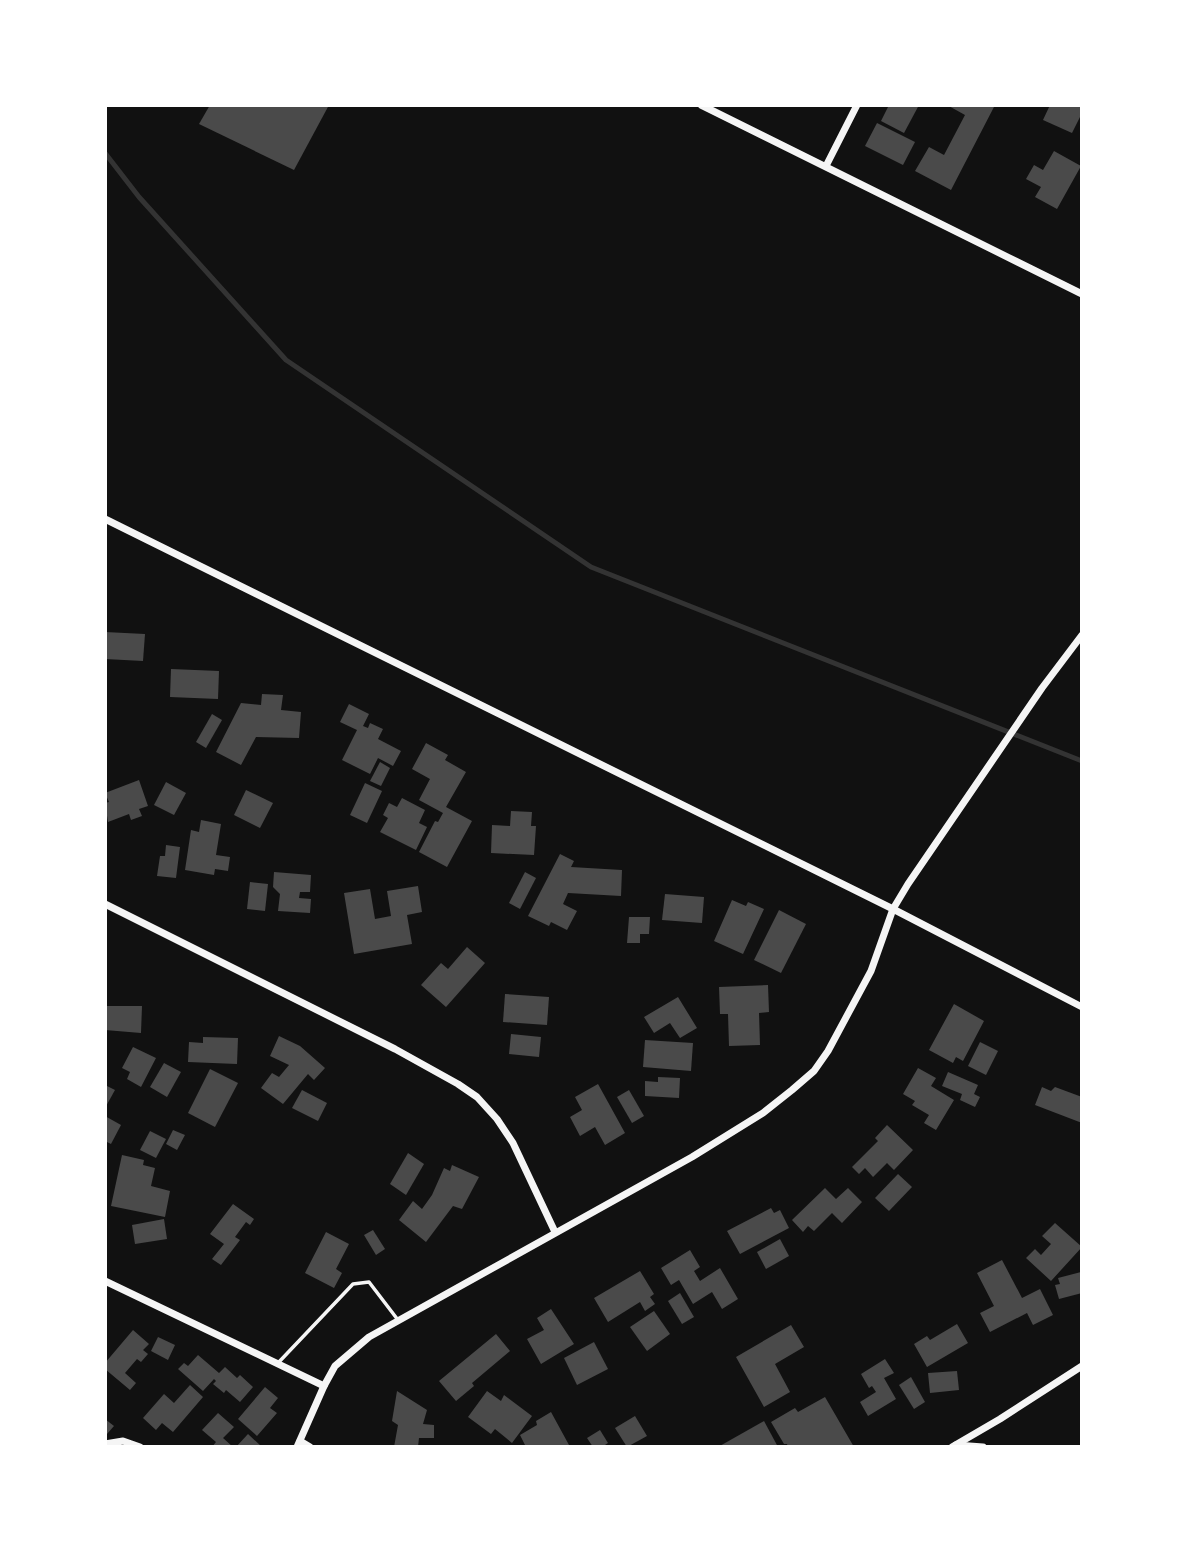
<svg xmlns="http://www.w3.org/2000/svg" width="1187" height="1552" viewBox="0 0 1187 1552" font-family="'Sofia Sans Condensed',sans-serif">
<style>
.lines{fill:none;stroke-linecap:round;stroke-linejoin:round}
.stream{stroke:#333;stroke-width:5}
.building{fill:#4a4a4a}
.service{stroke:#f5f5f5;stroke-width:3.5}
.minor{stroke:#f5f5f5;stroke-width:7}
</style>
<rect width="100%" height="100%" fill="#111"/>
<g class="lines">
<path class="stream" d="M105 153 139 197 286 360 591 567 1082 761"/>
</g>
<g class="building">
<path d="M210 105H329L294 170 199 124Z"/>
<path d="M889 105H919L904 133 881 121Z"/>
<path d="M947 105H995L951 190 915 171 929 147 944 155 965 115Z"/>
<path d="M1050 105H1082V113L1072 133 1043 120Z"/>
<path d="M877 123 915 142 903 165 865 146Z"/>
<path d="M1054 151 1081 166 1057 209 1035 197 1041 187 1026 179 1034 165 1043 170Z"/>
<path d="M105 632 145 634 143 661 105 659Z"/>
<path d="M171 669 219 671 218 699 170 697Z"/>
<path d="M262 694 283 695 281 710 301 712 299 738 256 737 241 765 216 752 241 703 261 705Z"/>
<path d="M349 704 369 714 363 726 368 728 370 723 383 729 378 739 401 751 393 766 378 758 370 774 342 760 357 730 340 722Z"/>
<path d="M212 714 222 720 206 748 196 742Z"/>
<path d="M426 743 448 755 445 760 466 772 446 807 472 821 447 867 419 852 435 821 438 822 443 813 419 800 430 779 412 769Z"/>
<path d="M380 762 390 768 381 786 370 781Z"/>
<path d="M139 780 148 806 139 809 142 816 131 820 129 814 108 822 105 803 109 802 105 793Z"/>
<path d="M166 782 186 793 174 815 154 805Z"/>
<path d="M365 783 382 791 367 823 350 815Z"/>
<path d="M246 790 273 803 260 828 234 815Z"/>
<path d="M402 798 425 810 419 823 427 827 416 850 380 832 388 818 383 815 389 803 397 807Z"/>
<path d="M511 811 532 812 531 826H536L534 855 491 853 492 825 510 826Z"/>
<path d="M201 820 221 824 216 855 230 857 228 871 215 869 214 875 185 870 191 830 199 832Z"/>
<path d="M166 845 180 847 176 878 157 876 160 856H165Z"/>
<path d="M560 854 574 861 571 867 622 870 621 896 568 893 563 904 577 911 567 930 551 922 549 926 528 916Z"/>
<path d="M274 872 311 875 310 892H300L299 898 311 899 310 913 278 911 280 894 273 887Z"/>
<path d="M525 872 536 878 520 909 509 903Z"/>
<path d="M250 882 268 884 265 911 247 909Z"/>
<path d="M418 886 422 912 407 915 412 944 354 954 344 893 370 889 375 919 391 916 387 891Z"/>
<path d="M665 894 704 897 702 923 662 920Z"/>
<path d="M732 900 746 906 748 902 764 909 743 954 714 941Z"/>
<path d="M779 910 806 924 781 973 754 960Z"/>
<path d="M629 917H650L649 934H640V943H627Z"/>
<path d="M467 947 485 963 446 1007 421 985 441 963 448 969Z"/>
<path d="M768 985 769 1012 759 1013 760 1045 729 1046 728 1014H720L719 987Z"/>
<path d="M505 994 549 997 547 1025 503 1022Z"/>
<path d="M678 997 697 1028 680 1038 670 1023 654 1033 644 1017Z"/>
<path d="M954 1004 984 1021 963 1061 956 1057 953 1063 929 1050Z"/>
<path d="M105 1006H142L141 1033 105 1030Z"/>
<path d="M511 1034 541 1037 539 1057 509 1054Z"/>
<path d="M279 1036 300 1046 325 1068 314 1080 308 1074 283 1104 261 1088 272 1073 279 1077 289 1065 270 1056Z"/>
<path d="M203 1037 238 1038 237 1064 188 1062 189 1042 203 1043Z"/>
<path d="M645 1040 693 1043 691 1071 643 1067Z"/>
<path d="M980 1042 998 1051 986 1075 968 1066Z"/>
<path d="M133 1047 156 1058 141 1087 127 1079 130 1072 122 1068Z"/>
<path d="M164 1063 181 1072 167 1097 150 1087Z"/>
<path d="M918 1068 936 1078 931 1086 954 1100 936 1130 924 1123 929 1115 912 1105 915 1101 903 1094Z"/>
<path d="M210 1069 238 1083 215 1127 188 1113Z"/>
<path d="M948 1072 978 1085 974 1094 980 1097 975 1107 960 1100 962 1094 942 1086Z"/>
<path d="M658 1077 680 1078 679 1098 645 1096V1081L658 1082Z"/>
<path d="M598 1084 625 1133 605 1145 595 1127 580 1136 570 1117 582 1110 575 1097Z"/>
<path d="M105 1085 115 1090 105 1108Z"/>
<path d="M1042 1087 1051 1091 1055 1087 1082 1097V1123L1035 1105Z"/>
<path d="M302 1090 327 1103 318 1121 292 1108Z"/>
<path d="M629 1090 644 1116 632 1123 617 1097Z"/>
<path d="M105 1116 121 1125 111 1144 105 1141Z"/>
<path d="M887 1125 913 1150 894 1170 887 1163 873 1177 865 1168 859 1174 852 1167 878 1141 875 1138Z"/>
<path d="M173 1130 185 1135 177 1150 166 1144Z"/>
<path d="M150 1131 166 1139 156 1158 140 1150Z"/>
<path d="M408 1153 424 1164 406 1195 390 1184Z"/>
<path d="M122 1155 144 1160 143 1165 155 1168 151 1186 170 1191 165 1217 111 1206Z"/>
<path d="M452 1165 479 1177 462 1209 453 1206 426 1242 399 1220 413 1201 422 1209 432 1195 444 1168 450 1171Z"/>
<path d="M898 1174 912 1187 889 1211 875 1198Z"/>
<path d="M825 1188 836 1199 848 1188 862 1202 842 1223 832 1213 814 1231 808 1226 803 1232 792 1220Z"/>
<path d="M233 1204 254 1219 250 1225 246 1222 235 1237 240 1240 221 1265 212 1259 224 1244 210 1234Z"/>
<path d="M771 1208 774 1213 780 1210 789 1228 740 1254 727 1231Z"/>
<path d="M164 1219 167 1239 135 1244 132 1225Z"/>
<path d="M1055 1223 1082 1247 1051 1281 1026 1258 1035 1249 1041 1255 1051 1244 1042 1236Z"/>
<path d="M373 1230 385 1249 376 1255 364 1235Z"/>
<path d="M326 1232 349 1244 336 1269 342 1273 334 1288 305 1273Z"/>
<path d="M780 1239 789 1256 766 1269 757 1252Z"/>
<path d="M690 1250 700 1267 694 1271 700 1281 720 1268 738 1299 722 1309 712 1292 693 1304 679 1280 671 1285 661 1268Z"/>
<path d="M1002 1260 1022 1298 1040 1289 1053 1315 1033 1325 1027 1313 990 1332 980 1313 994 1306 977 1273Z"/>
<path d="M640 1271 654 1294 650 1297 655 1304 645 1311 640 1302 608 1322 594 1298Z"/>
<path d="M1081 1272 1082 1293 1059 1299 1055 1285 1060 1284 1058 1278Z"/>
<path d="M680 1293 694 1317 682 1324 668 1301Z"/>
<path d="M551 1309 574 1344 541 1364 527 1339 544 1330 537 1318Z"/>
<path d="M654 1311 670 1334 647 1351 630 1327Z"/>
<path d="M957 1324 968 1343 927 1367 914 1344 927 1336 930 1340Z"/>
<path d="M791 1325 804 1347 775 1364 790 1392 764 1407 736 1357Z"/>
<path d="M133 1330 149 1344 143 1350 148 1354 141 1362 137 1359 125 1373 136 1383 130 1390 105 1369V1363Z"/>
<path d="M496 1334 510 1351 472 1383 474 1386 456 1401 439 1381Z"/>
<path d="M158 1337 175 1345 168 1360 151 1351Z"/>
<path d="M594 1342 608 1369 577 1385 564 1358Z"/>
<path d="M198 1355 219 1373 225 1367 237 1378 240 1375 253 1387 240 1402 226 1390 224 1393 213 1384 216 1381 214 1379 203 1391 178 1369 184 1363 188 1366Z"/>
<path d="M885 1359 894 1373 884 1378 896 1399 868 1416 860 1402 876 1392 872 1386 869 1388 861 1374Z"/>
<path d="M957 1371 959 1390 930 1393 928 1373Z"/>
<path d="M911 1377 925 1402 914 1409 899 1385Z"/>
<path d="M190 1385 203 1397 173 1432 162 1423 156 1430 143 1418 164 1394 174 1403Z"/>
<path d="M265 1387 278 1398 270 1408 277 1413 257 1436 238 1419Z"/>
<path d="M397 1391 427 1410 423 1424 434 1425V1438H419L418 1447H394L398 1425 392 1421Z"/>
<path d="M487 1391 501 1401 504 1395 532 1416 512 1443 495 1429 491 1434 468 1417Z"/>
<path d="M825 1397 854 1447H788L787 1444H784L771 1422 795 1408 798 1412Z"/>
<path d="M551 1412 569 1445 565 1447H526L520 1435 537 1425 536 1421Z"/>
<path d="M218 1413 234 1427 223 1438 233 1447H212L216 1442 202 1430Z"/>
<path d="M635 1416 647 1436 627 1447 615 1428Z"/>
<path d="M105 1419 114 1426 107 1434 105 1433Z"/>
<path d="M764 1421 778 1447H718Z"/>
<path d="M600 1430 608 1443 602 1447H593L587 1438Z"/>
<path d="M248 1434 262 1447H236Z"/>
</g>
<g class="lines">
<path class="service" d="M278 1363 353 1284 369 1282 398 1320"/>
<g class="minor">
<path d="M701 105 1082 294"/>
<path d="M826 166 857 105"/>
<path d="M105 519 893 909 1082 1007"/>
<path d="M105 904 395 1049 458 1084 477 1097 497 1119 513 1143 555 1232"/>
<path d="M105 1281 324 1386"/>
<path d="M300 1441 310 1447"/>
<path d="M105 1444 123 1441 140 1447"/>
<path d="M956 1445 983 1447"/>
<path d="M297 1447 324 1386 335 1366 369 1337 692 1157 763 1113 792 1090 814 1071 828 1051 871 971 893 909 908 884 1042 688 1082 635"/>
<path d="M952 1447 1000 1419 1082 1366"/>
</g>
</g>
<rect width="1187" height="1552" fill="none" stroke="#ffffff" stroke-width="214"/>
</svg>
